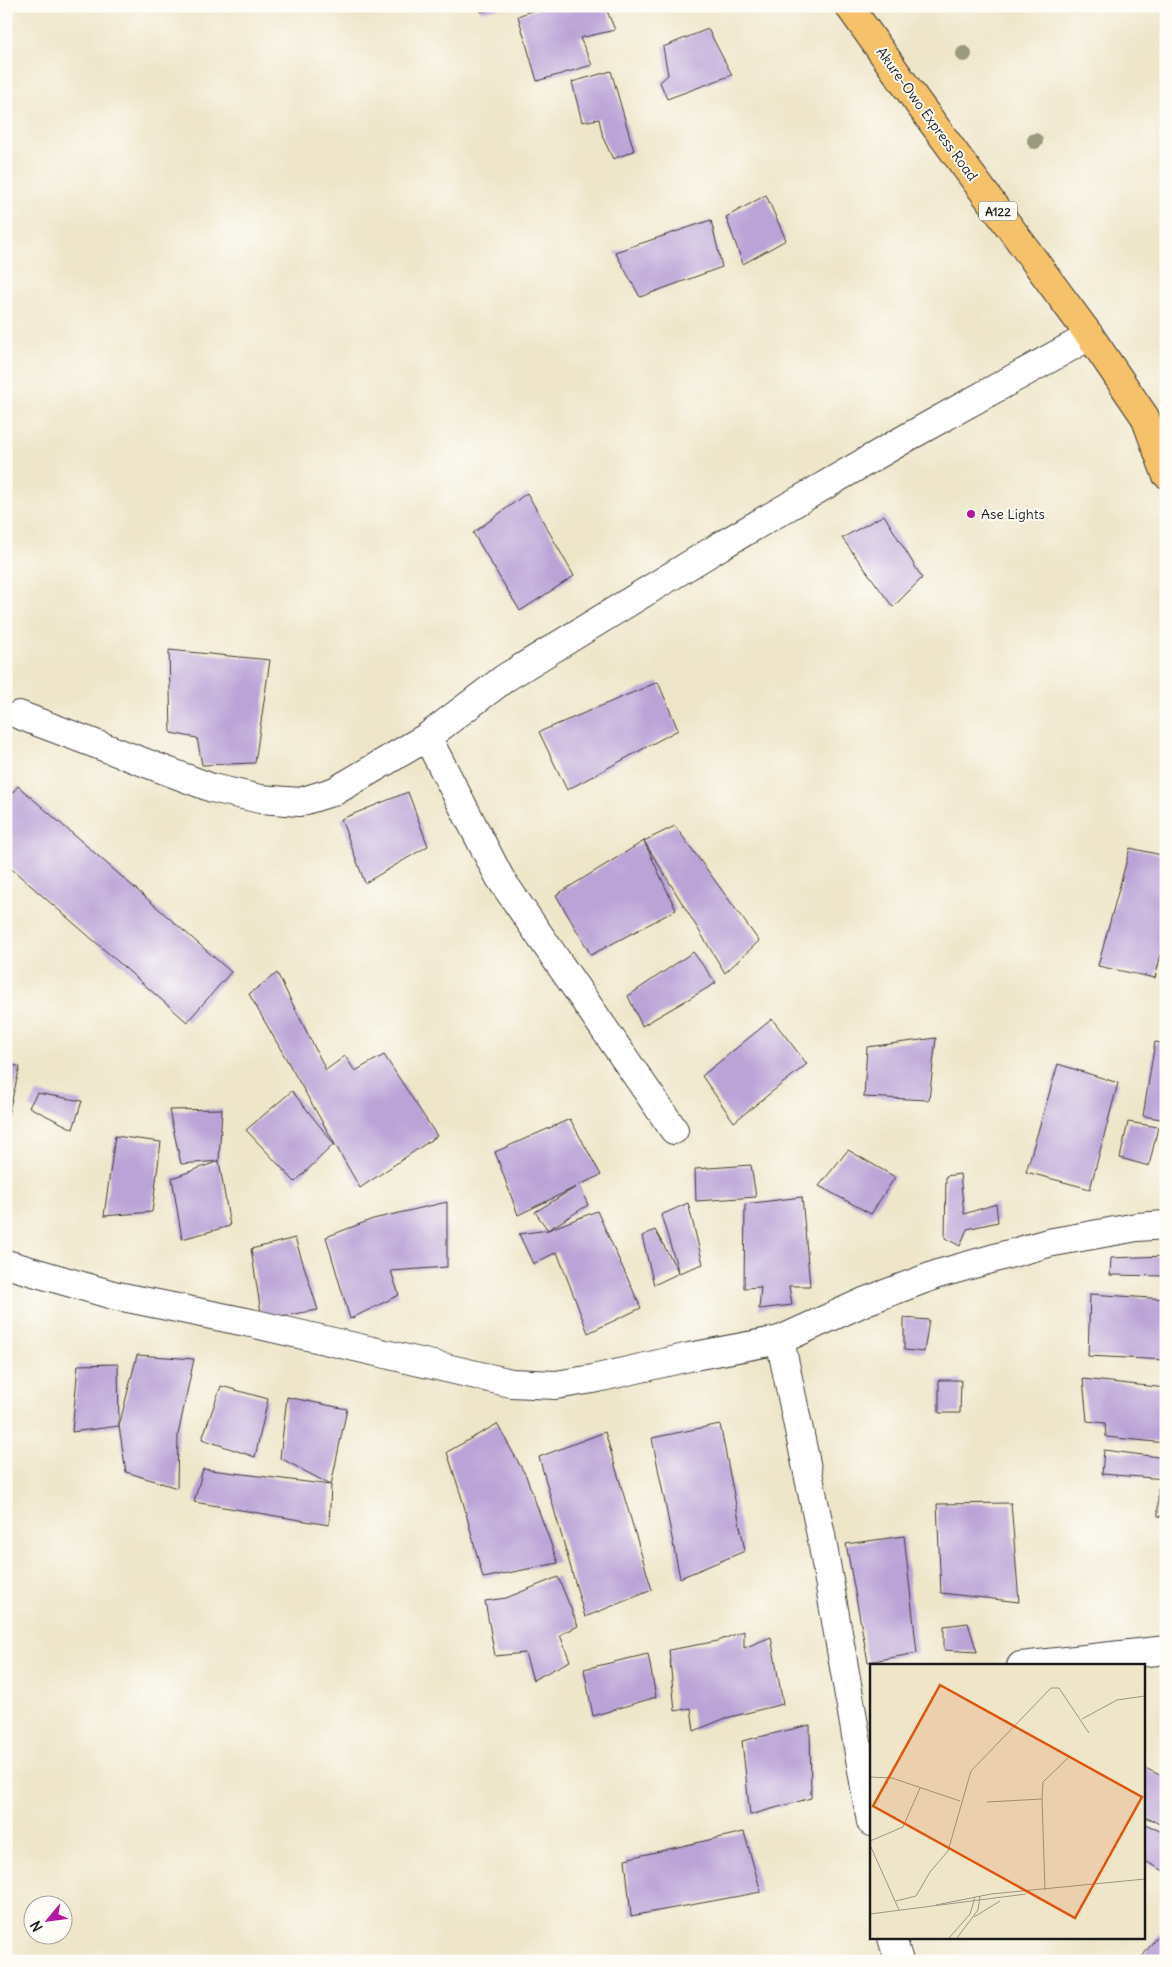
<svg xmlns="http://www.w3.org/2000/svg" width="1172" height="1967" viewBox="0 0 1172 1967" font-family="Delius,sans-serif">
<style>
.building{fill:#bba3d7}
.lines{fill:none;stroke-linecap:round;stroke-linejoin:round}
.minor-casing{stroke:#3c3a36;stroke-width:30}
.highway-casing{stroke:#3c3a36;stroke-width:30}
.minor{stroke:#fff;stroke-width:28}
.highway{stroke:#f5c16b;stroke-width:28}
.tree{fill:#9a9b7c}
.poi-dot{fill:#b5179e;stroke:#fdfcf7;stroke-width:2}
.labels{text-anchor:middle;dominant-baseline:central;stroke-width:4;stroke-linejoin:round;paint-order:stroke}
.shield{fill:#fdfcf7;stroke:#605f5e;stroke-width:1}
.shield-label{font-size:12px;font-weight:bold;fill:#1c1c1c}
.street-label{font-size:14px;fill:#1c1c1c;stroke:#fdfcf7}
.poi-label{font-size:14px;fill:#1c1c1c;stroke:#fdfcf7;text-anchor:start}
.inset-road{fill:none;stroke:#9b9584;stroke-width:1}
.view{fill:#de560d;fill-opacity:0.15;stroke:#de560d;stroke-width:2.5}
.inset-edge{fill:none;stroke:#1c1c1c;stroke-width:2.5}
</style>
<rect width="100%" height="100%" fill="#fdfcf7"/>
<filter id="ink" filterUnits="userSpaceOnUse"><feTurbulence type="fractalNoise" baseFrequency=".02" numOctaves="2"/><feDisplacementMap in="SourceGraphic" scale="10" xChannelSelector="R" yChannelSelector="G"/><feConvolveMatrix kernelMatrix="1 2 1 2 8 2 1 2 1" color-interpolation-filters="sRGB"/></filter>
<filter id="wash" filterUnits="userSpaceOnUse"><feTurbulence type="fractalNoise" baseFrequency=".0096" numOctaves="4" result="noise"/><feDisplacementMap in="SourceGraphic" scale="20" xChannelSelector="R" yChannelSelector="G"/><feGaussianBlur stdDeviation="1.12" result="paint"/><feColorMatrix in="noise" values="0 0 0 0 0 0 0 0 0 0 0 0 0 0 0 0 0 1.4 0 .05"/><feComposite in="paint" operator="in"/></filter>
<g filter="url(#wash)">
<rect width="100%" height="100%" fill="#efe6ca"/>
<g id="blocks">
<g class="building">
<path d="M480 6H504V7L481 12Z"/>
<path d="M544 6H605L615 30 580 38 592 65 537 81 518 16Z"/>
<path d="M708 29 732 75 667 99 660 82 668 75 663 47Z"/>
<path d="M611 71 634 151 613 159 603 138 599 119 582 122 572 82Z"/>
<path d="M766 195 786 240 743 264 726 217Z"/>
<path d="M711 220 722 267 640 297 615 252Z"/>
<path d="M527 493 574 576 520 611 473 533Z"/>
<path d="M884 515 922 578 893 607 842 538Z"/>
<path d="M169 650 270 660 255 763 202 765 197 738 171 733Z"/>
<path d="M658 682 678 730 567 790 539 732Z"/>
<path d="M18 786 231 972 187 1022 6 864V800Z"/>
<path d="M408 792 428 846 365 883 341 819Z"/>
<path d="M675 826 759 941 725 973 644 841Z"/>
<path d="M644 841 676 910 591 955 556 895Z"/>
<path d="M1130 848 1166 856V935L1155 978 1098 966Z"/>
<path d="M693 952 716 983 642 1026 628 996Z"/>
<path d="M277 973 326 1070 345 1056 355 1071 384 1055 437 1136 360 1188 249 994Z"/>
<path d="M772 1019 807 1064 734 1122 702 1076Z"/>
<path d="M936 1038 929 1100 864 1097 867 1047Z"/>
<path d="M1155 1042 1166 1044V1120L1143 1116Z"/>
<path d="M6 1063 20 1067 7 1119H6Z"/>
<path d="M1058 1064 1118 1083 1090 1189 1026 1172Z"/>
<path d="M292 1091 334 1144 295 1182 246 1130Z"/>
<path d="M37 1093 82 1101 73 1129 29 1107Z"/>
<path d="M222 1109 219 1161 230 1226 182 1239 172 1178 219 1161 181 1164 169 1110Z"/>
<path d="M570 1119 601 1175 579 1185 588 1205 548 1230 597 1211 641 1308 588 1333 557 1252 533 1264 519 1234 548 1230 535 1212 576 1187 518 1215 495 1152Z"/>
<path d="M1128 1122 1158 1127 1149 1166 1120 1158Z"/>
<path d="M115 1136 161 1142 152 1212 104 1216Z"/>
<path d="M848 1150 895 1177 871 1214 819 1186Z"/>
<path d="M751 1165 756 1197 696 1201 695 1169Z"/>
<path d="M960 1174 964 1214 996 1204 998 1222 967 1229 960 1246 945 1238 946 1176Z"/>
<path d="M802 1197 810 1286H789L792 1305 759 1309 761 1287 744 1288 745 1204Z"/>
<path d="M447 1202V1267L391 1271 399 1295 350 1319 326 1237 373 1219Z"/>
<path d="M688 1203 703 1264 679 1273 661 1215Z"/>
<path d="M655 1230 679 1273 654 1285 642 1236Z"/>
<path d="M295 1238 318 1310 262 1319 251 1249Z"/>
<path d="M1166 1256V1276L1110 1275 1111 1258Z"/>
<path d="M1090 1294 1166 1299V1360L1088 1356Z"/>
<path d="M904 1318 929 1320 924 1352 904 1350Z"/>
<path d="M137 1355 194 1359 178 1435 177 1488 126 1472 119 1426Z"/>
<path d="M118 1364 119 1426 72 1432 78 1365Z"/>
<path d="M1083 1379 1166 1388V1443L1106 1437 1105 1423 1087 1421Z"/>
<path d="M939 1380H961L960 1413H939Z"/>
<path d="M221 1386 268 1399 255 1457 202 1439Z"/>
<path d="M287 1397 347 1409 331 1485 329 1525 194 1502 203 1469 331 1485 280 1458Z"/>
<path d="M497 1424 526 1476 558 1563 483 1578 463 1502 447 1452Z"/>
<path d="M720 1424 745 1551 680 1578 652 1438Z"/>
<path d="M605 1432 652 1590 585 1617 539 1457Z"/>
<path d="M1104 1450 1166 1458V1479L1102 1474Z"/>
<path d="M1158 1488H1166V1517L1158 1516Z"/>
<path d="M1011 1503 1019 1602 941 1593 937 1504Z"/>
<path d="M904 1536 917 1653 868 1662 846 1544Z"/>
<path d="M558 1577 578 1626 560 1635 570 1661 533 1680 525 1653 495 1656 485 1601 506 1598Z"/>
<path d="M968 1623 977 1652 944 1650V1626Z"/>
<path d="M744 1631V1648L771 1637 783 1704 726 1718 694 1731 691 1708 675 1711 669 1650 718 1641Z"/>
<path d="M648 1654 656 1697 593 1716 584 1669Z"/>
<path d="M810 1725 811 1798 750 1815 742 1741Z"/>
<path d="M1143 1767 1166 1778V1827L1143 1816Z"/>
<path d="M1143 1823 1166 1834V1872L1143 1860Z"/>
<path d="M744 1832 761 1892 631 1916 625 1859Z"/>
<path d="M1166 1924V1961H1139Z"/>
<path d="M831 1957V1961H785V1959Z"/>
</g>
</g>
</g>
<g filter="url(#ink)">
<use href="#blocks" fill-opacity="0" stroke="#3c3a36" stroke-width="1"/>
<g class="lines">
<defs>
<g id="minor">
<path d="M19 715 212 788 260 799 300 802 335 791 427 737"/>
<path d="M674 1130 500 878 427 737 505 678 722 545 908 437 1090 336"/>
<path d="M6 1264 113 1295 251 1323 511 1383 556 1385 593 1379 689 1357 780 1340 866 1301 938 1274 1048 1243 1137 1227 1166 1225"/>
<path d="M780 1340 821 1535 871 1822"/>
<path d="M1021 1666 1166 1650"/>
<path d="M892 1938 899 1961"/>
</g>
<path id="highway" d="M849 6 918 103 1090 336 1145 417 1166 474"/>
</defs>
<use href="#minor" class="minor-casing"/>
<use href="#highway" class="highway-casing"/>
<use href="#minor" class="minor"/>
<use href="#highway" class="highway"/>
</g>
<g class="tree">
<circle cx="964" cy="54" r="8"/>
<circle cx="1035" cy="141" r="8"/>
</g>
</g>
<circle class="poi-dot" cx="971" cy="514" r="5"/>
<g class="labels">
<rect class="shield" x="979" y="201.5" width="38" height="19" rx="4"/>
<g class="shield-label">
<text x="998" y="211">A122</text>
</g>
<g class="street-label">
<text transform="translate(927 114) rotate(54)">Akure-Owo Express Road</text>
</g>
<g class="poi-label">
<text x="981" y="514">Ase Lights</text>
</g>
</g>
<g transform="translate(870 1664)">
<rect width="275" height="275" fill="#efe6ca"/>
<path class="inset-road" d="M212 55 247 36 275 32M0 113 22 114 90 137M172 135 173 118 198 94M117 138 172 135 175 226M0 177 33 163 50 124M0 181 29 246M26 237 46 232 60 208 78 187 101 107 181 24H189L219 69M66 241 121 230 275 215M0 250 156 230M104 253 130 237M79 274 100 250 105 233M87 274 108 246 110 232"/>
<path class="view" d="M70 21 272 133 205 254 3 142Z"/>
<rect width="275" height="275" class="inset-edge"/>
</g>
<rect width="1172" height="1967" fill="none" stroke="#fdfcf7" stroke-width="25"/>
<g transform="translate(48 1920) rotate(241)"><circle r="24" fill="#fdfcf7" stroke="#a3a29f"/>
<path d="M0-4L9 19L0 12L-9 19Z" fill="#b5179e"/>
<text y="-8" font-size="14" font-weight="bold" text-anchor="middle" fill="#1c1c1c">N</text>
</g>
</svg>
